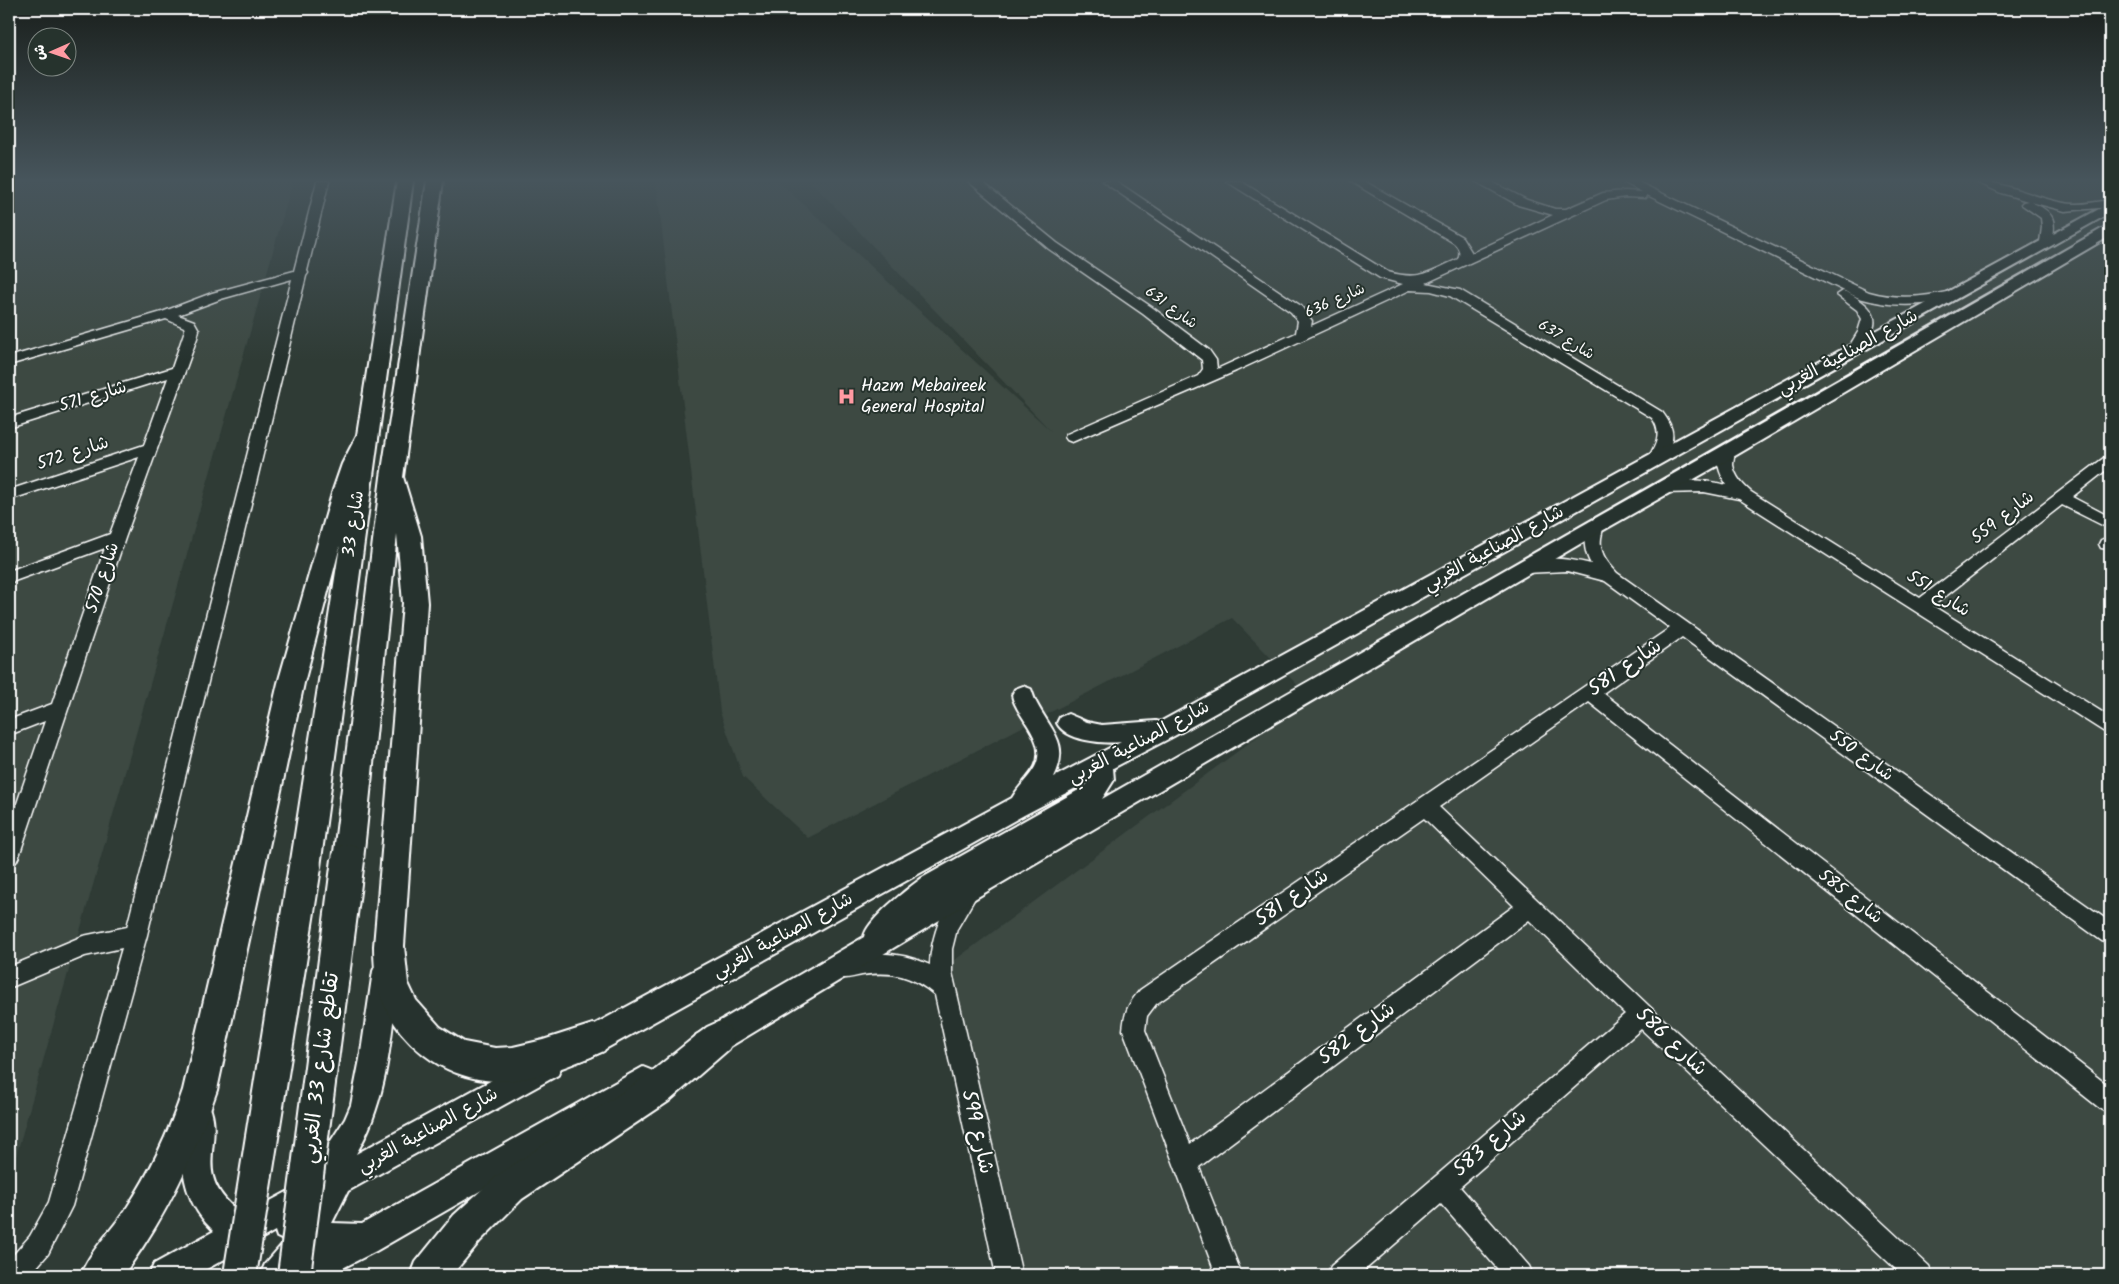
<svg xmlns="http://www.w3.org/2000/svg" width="2119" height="1284" viewBox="0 0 2119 1284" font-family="Kalam,'Playpen Sans Arabic',sans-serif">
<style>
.built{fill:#3c4842}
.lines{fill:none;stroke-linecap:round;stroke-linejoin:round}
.minor-casing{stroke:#fff;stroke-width:3}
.major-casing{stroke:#fff;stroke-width:4}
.highway-casing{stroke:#fff;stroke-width:4}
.minor{fill:#26332d;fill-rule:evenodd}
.major{fill:#26332d;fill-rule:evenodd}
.highway{fill:#26332d;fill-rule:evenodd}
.highway-bridge-casing{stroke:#fff;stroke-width:36;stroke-linecap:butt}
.highway-bridge{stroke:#26332d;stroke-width:32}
.labels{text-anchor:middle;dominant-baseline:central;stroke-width:4;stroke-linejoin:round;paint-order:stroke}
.far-street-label{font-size:15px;fill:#fff;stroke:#26332d}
.street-label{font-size:18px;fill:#fff;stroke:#26332d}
.poi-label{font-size:18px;fill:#fff;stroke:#26332d;text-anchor:start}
.near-street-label{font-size:21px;fill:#fff;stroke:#26332d}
</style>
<rect width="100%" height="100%" fill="#2f3b35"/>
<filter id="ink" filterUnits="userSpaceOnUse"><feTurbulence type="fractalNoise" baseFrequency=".02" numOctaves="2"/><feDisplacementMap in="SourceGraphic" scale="10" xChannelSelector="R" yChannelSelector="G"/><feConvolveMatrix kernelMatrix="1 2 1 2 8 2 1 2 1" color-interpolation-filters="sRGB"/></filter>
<g filter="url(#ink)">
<g class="built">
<path d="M9 181H293L9 1181Z"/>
<path d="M656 181H778L1051 431 810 181H2110V1275H1019L952 962 1310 698 1232 618 808 838 743 777 720 712Z"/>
</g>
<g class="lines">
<defs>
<g id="minor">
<path d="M317 181H329L307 271 308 273 306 276 147 935 72 1206 48 1254 30 1275H9V1260L30 1236 49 1202 122 948 85 956 9 988V967L83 936 127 927 292 279 221 299 178 315 194 321 199 330 197 338 125 538 19 856 16 862 9 865V827L45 721 9 735V720L52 704 105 548 9 583V571L110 534 139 457 9 500V490L144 445 168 378 9 428V418L172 368 185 330 184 327 166 319 9 365V357L162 312 212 293 294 271Z"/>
<path d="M968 181H981L1057 243 1153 308 1209 350 1216 360 1217 369 1296 333 1298 321 1291 312 1102 181H1116L1301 306 1312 321 1311 326 1403 284 1380 278 1226 181H1240L1388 272C1421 281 1429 272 1458 259 1461 252 1459 248 1454 243L1350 181H1364L1462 237 1472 253 1553 215 1518 205 1475 181H1490L1527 200 1555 209H1566L1603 193 1625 191 1642 192 1621 181H1636L1869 292C1897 300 1923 297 1952 291L1958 295C1954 300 1947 300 1941 301 1912 307 1887 306 1859 298L1647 195 1646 198 1625 197 1606 200 1426 283 1460 290 1662 412C1678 432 1674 443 1660 463H1650L1647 460C1656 445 1663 433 1652 418L1450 296 1431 291 1410 290 1236 371 1072 442 1067 440 1065 437 1067 434 1198 376 1203 369 1202 360 1143 314 1049 249Z"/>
<path d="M1974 181C2004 181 2034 198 2064 203 2079 206 2095 202 2110 200V207L2065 211 2031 202C2053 212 2057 218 2052 242L2046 246 2040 242 2042 227 2041 218 2021 204 2023 202 2028 201 2001 193Z"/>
<path d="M1843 291C1850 293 1856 297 1861 301 1885 318 1872 334 1859 353L1854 354 1847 350 1858 332 1862 319 1857 310 1837 295Z"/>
<path d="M1727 448 1732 450C1736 455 1733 459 1733 465 1735 477 1743 485 1751 492L1920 598 2105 457 2110 455V467L2072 497 2110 517V529L2062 505 1933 606 2110 717V733L2103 731 1739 499 1704 492 1662 493 1657 492 1654 488 1657 484C1679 478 1705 480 1727 485 1720 474 1714 462 1722 450Z"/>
<path d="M1595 520 1601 522C1604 527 1602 532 1601 538 1599 553 1607 562 1617 573L2110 922V944L2102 941 1682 637 1603 693 2110 1087V1114L2102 1110 1589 702 1439 807 1649 1006 1929 1266 1933 1275H1902L1641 1029 1460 1187 1529 1266 1533 1275H1503L1441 1204 1359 1275H1327L1331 1266 1625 1014 1529 920 1199 1167 1242 1275H1216L1123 1030C1125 1010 1128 1005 1140 990L1670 628 1605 581 1567 571 1525 573 1519 571 1517 567 1519 563C1542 556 1568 558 1591 564 1584 552 1582 535 1589 522ZM1424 818 1514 906 1190 1144 1145 1030 1147 1016 1156 1004Z"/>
<path d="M2110 536V549L2101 548 2099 544 2101 540Z"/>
<path d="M969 882 976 884 979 891 957 929 952 949V972L1022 1275H996L935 995C911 975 893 971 862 975 852 977 845 980 835 976L832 969 835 962C867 950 900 951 930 965 930 942 945 891 969 882Z"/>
</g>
<g id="major">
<path d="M2110 203V213L1174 736 1113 768 1114 780 1102 799C1436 608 1772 419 2105 227L2110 226V236L1733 457 1602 531 981 895 716 1055 706 1059 696 1055 692 1045 696 1035 864 937C866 921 908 888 922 878L1084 787 1091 780 1024 815 591 1057 581 1061 571 1057 567 1047 571 1037 1012 798C1018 787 1029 778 1035 767 1048 742 1020 720 1013 699L1012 695 1015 689 1023 686 1031 689C1033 694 1034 699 1037 704 1052 732 1070 744 1054 777L1121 742C1103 744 1066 741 1057 723L1060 717 1068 714 1087 722 1102 725 1156 721 1160 722Z"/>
<path d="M386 959 395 962 399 971C391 1033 389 1099 356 1154L538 1055 548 1051 558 1055 562 1065 558 1075 348 1191 332 1223 362 1224 643 1067 653 1071 657 1081 653 1091 376 1251 329 1275H260L265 1264 285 1241 277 1237 275 1231 196 1275H149L154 1264 214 1231C187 1206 180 1175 183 1139 184 1127 184 1116 189 1105L199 1101 209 1105C225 1142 192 1170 233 1207L261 1206 300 1185 303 1176 314 1167 345 1119 351 1105 360 1059 373 971 377 962Z"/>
</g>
<g id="highway">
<path d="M397 181H413L320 867 315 876 305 880 295 876 290 867 340 546 304 683 217 1090C195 1154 168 1213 129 1267L122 1275H81C89 1252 112 1230 126 1209 151 1171 169 1132 183 1090L278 683 333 490 342 464 357 435Z"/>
<path d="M427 181H443L403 477 421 536 427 603 404 946 408 983 416 1000 440 1027 464 1042 495 1048 513 1047 543 1040 593 1024 604 1029 609 1040 604 1051C571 1065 532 1082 495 1081 443 1079 394 1041 379 991 375 977 374 961 374 946L403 603 397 534 363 860 358 869 348 873 338 869 333 860 381 477Z"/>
<path d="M718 1022 729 1027 734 1038 729 1049 669 1101 522 1199 480 1241 452 1275H411L416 1262 454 1215 498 1175 645 1077 707 1027Z"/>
</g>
</defs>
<use href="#minor" class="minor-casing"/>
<use href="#major" class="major-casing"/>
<use href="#highway" class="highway-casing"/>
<use href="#minor" class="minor"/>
<use href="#major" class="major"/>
<use href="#highway" class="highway"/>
<defs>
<g id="highway-bridge">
<path d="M240 1275 305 867"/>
<path d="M294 1275 348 860"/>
</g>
</defs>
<use href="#highway-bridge" class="highway-bridge-casing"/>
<use href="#highway-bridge" class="highway-bridge"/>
</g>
</g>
<linearGradient id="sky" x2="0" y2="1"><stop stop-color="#1a201d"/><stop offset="0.5" stop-color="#47555c"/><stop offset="1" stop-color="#47555c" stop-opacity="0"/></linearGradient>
<rect width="2119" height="361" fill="url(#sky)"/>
<defs>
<symbol id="hospital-bare" viewBox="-9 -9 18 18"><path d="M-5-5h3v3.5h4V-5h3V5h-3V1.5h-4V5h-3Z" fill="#ff9aa2" stroke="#26332d" stroke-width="2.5" paint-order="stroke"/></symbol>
</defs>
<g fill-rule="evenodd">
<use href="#hospital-bare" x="834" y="384" width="25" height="25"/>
</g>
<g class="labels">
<g class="far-street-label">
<text transform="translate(1335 301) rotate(-24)">شارع 636</text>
<text transform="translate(1171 308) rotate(36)">شارع 631</text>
<text transform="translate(1566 340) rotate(31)">شارع 637</text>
</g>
<g class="street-label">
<text transform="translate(1848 353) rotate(-29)">شارع الصناعية الغربي</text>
<text transform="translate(93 397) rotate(-17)">شارع 571</text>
<text transform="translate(73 454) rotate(-18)">شارع 572</text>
<text transform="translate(2003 518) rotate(-38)">شارع 559</text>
<text transform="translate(354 524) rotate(-82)">شارع 33</text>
<text transform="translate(1494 549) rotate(-29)">شارع الصناعية الغربي</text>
<text transform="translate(103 578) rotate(-72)">شارع 570</text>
<text transform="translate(1938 594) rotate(32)">شارع 551</text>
<text transform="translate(1139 743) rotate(-28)">شارع الصناعية الغربي</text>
<text transform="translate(1861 756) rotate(36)">شارع 550</text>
<text transform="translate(1850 897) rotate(38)">شارع 585</text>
<text transform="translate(783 936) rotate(-29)">شارع الصناعية الغربي</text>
<text transform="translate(428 1131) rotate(-29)">شارع الصناعية الغربي</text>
</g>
<g class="poi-label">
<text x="861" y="386">Hazm Mebaireek<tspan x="861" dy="21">General Hospital</tspan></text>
</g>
<g class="near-street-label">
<text transform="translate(1625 668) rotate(-35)">شارع 581</text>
<text transform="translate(1292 898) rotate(-35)">شارع 581</text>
<text transform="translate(1357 1034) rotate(-37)">شارع 582</text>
<text transform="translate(1671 1042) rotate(43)">شارع 586</text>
<text transform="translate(321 1068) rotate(-83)">تقاطع شارع 33 الغربي</text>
<text transform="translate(977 1132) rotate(77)">شارع 599</text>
<text transform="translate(1490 1144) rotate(-41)">شارع 583</text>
</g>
</g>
<rect width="2119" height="1284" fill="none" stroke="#26332d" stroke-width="30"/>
<rect x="15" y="15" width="2089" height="1254" fill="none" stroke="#fff" stroke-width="2" filter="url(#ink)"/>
<g transform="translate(52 52) rotate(268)"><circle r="24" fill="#26332d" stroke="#7d8581"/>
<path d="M0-4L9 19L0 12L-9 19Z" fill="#ff9aa2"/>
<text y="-8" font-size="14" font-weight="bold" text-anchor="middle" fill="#ffffff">ش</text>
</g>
</svg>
